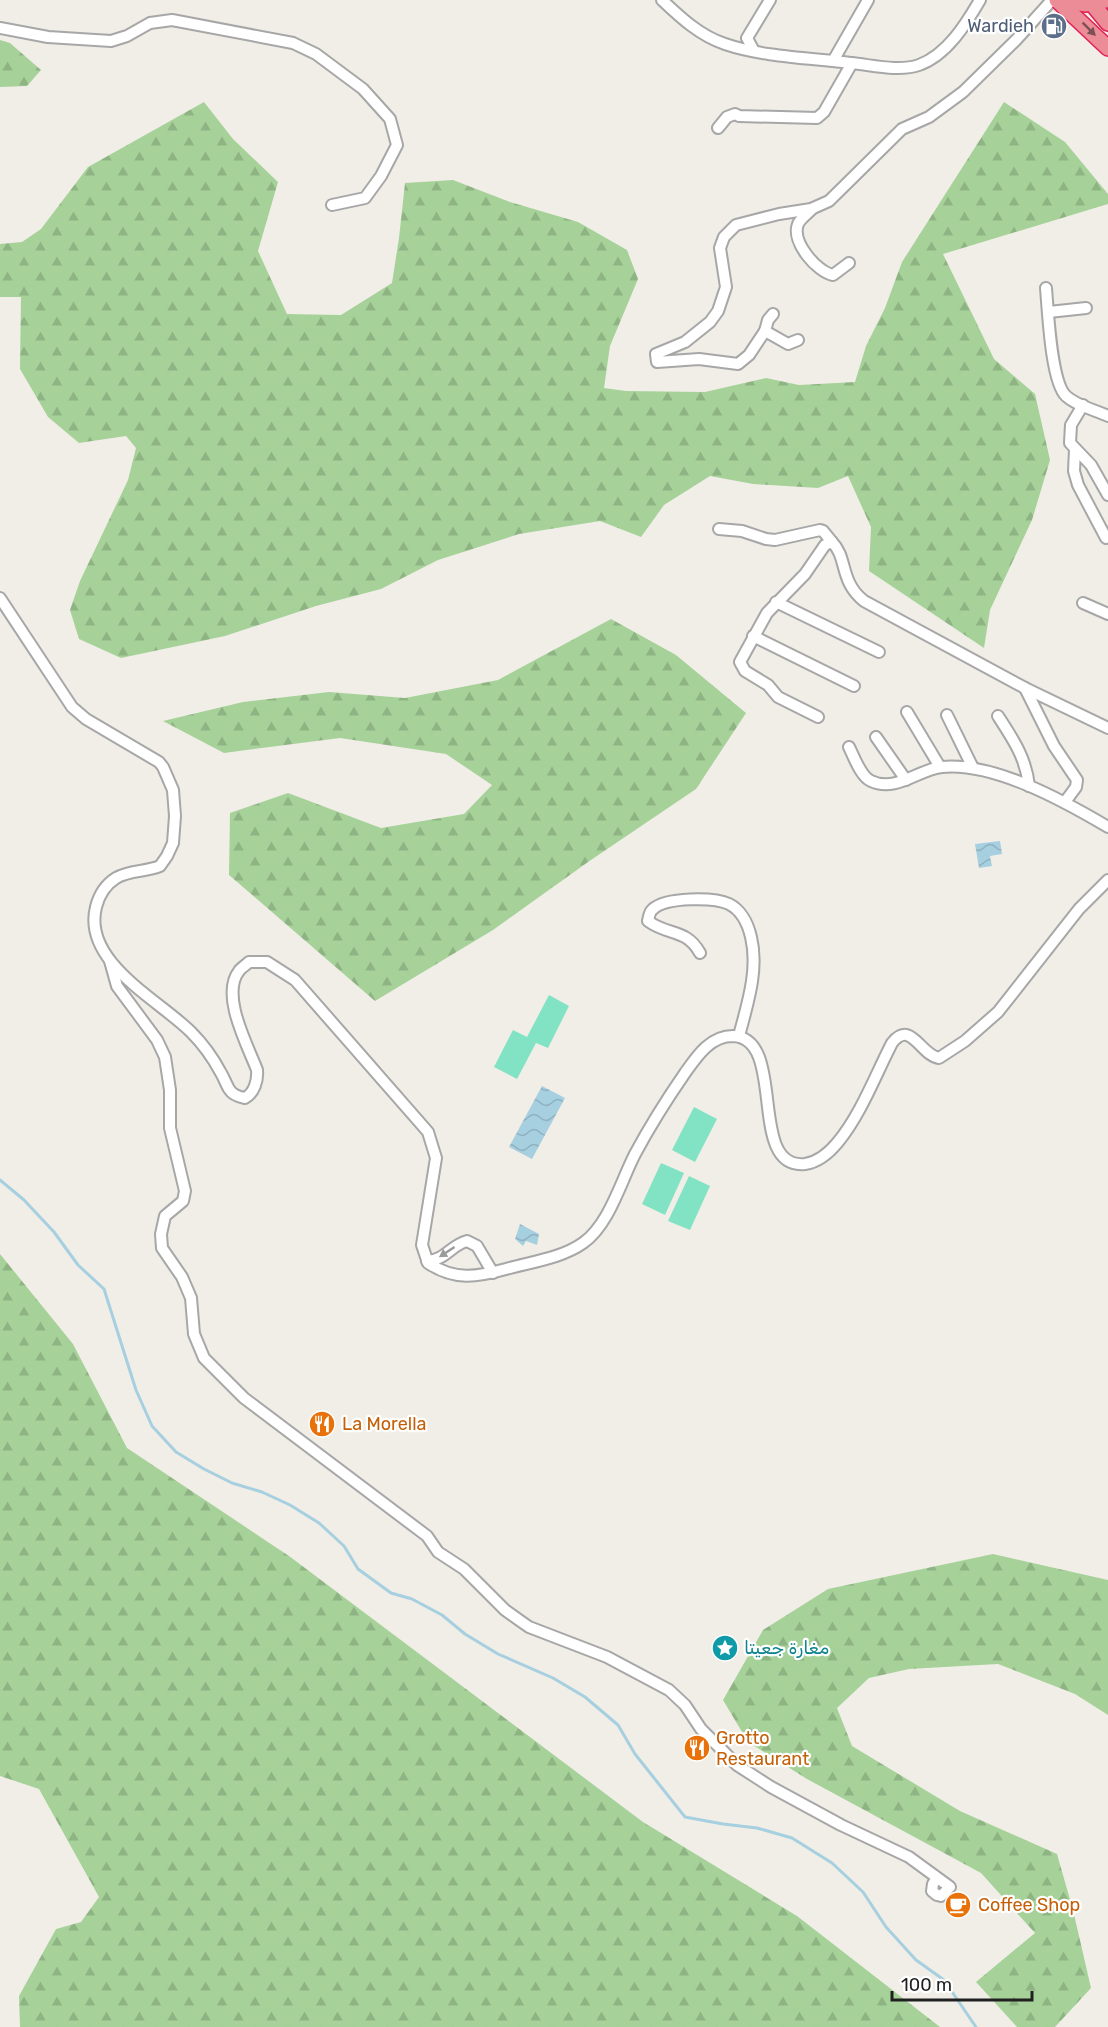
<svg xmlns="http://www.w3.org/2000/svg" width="1108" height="2027" viewBox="0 0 1108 2027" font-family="Rubik,Cairo,sans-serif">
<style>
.forest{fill:url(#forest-firs)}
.pitch{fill:#82e3c4}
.water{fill:url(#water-waves)}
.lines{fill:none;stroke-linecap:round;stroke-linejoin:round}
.stream{stroke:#a6cfe0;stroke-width:3}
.minor-casing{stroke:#a7a7a7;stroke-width:14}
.highway-casing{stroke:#e22055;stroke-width:18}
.minor{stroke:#fff;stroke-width:10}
.highway{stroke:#eb8c97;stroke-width:15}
.oneway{fill:#7b5156}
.oneway2{fill:#9b9b9b}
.labels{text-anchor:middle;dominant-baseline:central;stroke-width:4.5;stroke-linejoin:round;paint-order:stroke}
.service-label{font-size:18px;fill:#4e5e75;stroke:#fff;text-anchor:end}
.food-label{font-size:18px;fill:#c56008;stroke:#fff;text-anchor:start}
.culture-label{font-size:18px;fill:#0d838f;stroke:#fff;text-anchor:start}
</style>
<defs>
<pattern id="forest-firs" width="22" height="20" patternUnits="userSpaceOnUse" patternTransform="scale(1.5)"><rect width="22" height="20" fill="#a6d29a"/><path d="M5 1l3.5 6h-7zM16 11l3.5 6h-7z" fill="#8fb484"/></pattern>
<pattern id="water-waves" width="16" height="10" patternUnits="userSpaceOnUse" patternTransform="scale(1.5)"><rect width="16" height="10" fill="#a6cfe0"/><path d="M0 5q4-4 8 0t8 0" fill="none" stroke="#8fb1c0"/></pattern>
</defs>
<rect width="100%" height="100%" fill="#f1eee7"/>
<g class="forest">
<path d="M0 40 10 43 41 70 27 86 0 87Z"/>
<path d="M204 102 233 139 278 182 258 251 287 314 341 315 392 283 399 238 405 183 453 180 510 202 578 222 627 250 638 279 610 346 604 388 626 391 705 392 766 378 799 385 855 382 866 346 885 308 902 262 1004 102 1065 142 1108 194V204L943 254 994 359 1035 394 1050 460 1032 520 990 610 984 648 869 571 871 527 848 476 818 488 753 484 710 476 664 505 641 537 600 521 519 534 438 560 381 589 316 606 225 636 121 658 79 639 70 610 80 581 128 480 136 448 126 436 79 443 48 417 20 369 21 297H0V244L22 242 41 229 88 167Z"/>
<path d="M611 619 676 655 746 713 696 789 588 862 493 930 375 1001 229 875 230 813 288 793 381 828 464 814 492 785 446 754 340 738 224 753 163 721 243 702 329 692 405 698 498 680Z"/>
<path d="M0 1254 73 1344 127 1448 289 1556 643 1822 797 1916 940 2027H20L19 1996 56 1929 81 1922 99 1897 39 1789 0 1776Z"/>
<path d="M993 1554 1108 1580V1715L1075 1694 998 1664 909 1669 869 1678 837 1708 852 1746 960 1811 1057 1854 1073 1910 1091 1988 1055 2027H1017L976 1982 1035 1933 981 1873 807 1779 748 1742 723 1700 763 1630 828 1589Z"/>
</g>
<g class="pitch">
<path d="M549 995 569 1006 548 1048 536 1043 517 1079 494 1067 513 1030 527 1037Z"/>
<path d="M694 1107 717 1119 695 1162 672 1150Z"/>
<path d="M661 1163 684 1173 665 1215 642 1204Z"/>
<path d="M689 1176 710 1186 690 1230 668 1221Z"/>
</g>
<g class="water">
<path d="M1000 841 1002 854 990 856 992 866 979 868 975 844Z"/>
<path d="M542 1086 565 1098 532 1159 509 1147Z"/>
<path d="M520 1224 539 1234 537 1245 526 1241 523 1246 515 1239Z"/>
</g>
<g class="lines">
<path class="stream" d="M0 1180 24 1200 54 1232 78 1265 104 1289 136 1390 152 1426 176 1452 204 1469 232 1483 262 1492 290 1505 319 1523 344 1546 358 1569 391 1593 412 1599 442 1615 465 1634 498 1654 553 1678 585 1697 618 1725 635 1754 685 1817 723 1824 757 1828 792 1838 832 1863 863 1892 886 1927 916 1960 944 1980 976 2027"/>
<defs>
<g id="minor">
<path d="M662 0C680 17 700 36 725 44 763 57 811 58 851 63 872 65 899 72 919 65 947 55 966 24 980 0"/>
<path d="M0 28 48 37 111 41 127 36 150 23 172 20 293 43 316 54 363 89 390 119 397 145 381 176 365 198 332 205"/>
<path d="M754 51 747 38 770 0"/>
<path d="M833 61 868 0"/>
<path d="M718 128 727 117 735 114 739 116 817 118 824 112 852 63"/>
<path d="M811 210C807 214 800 219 798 224 791 242 817 272 833 275L849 263"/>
<path d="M1046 288C1048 311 1051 382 1066 396 1077 406 1095 410 1108 416"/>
<path d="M1049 312 1086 308"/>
<path d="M765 331 768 320 773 314"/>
<path d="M798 340 788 344 765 331 749 355 738 364 699 359 657 362 656 354 685 342 710 322 718 311 726 287 720 248 724 237 736 225 779 214 811 209 829 201 902 129 929 117 963 92 1016 40 1052 0"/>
<path d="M1083 405 1071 425 1070 443 1091 465 1108 495"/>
<path d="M1075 449 1074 471 1078 485 1106 538"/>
<path d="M719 529 742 531 766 539 775 540 820 530 823 531 832 542"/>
<path d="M0 598 72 707 86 719 159 762 163 767 173 790 175 816 173 843 167 856 160 866C146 872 129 870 116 878 105 885 99 895 96 907 82 962 159 1000 191 1032 203 1044 213 1058 221 1073 224 1078 226 1084 229 1089 232 1094 239 1097 245 1098 254 1093 258 1081 257 1070 248 1046 220 995 239 971 241 968 246 965 249 962H267L295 980 428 1132 436 1158 422 1245 428 1263C455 1281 477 1277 506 1269 531 1262 562 1258 583 1243 609 1225 621 1181 635 1154 650 1126 667 1099 685 1073 697 1056 710 1036 733 1036 788 1038 746 1170 805 1164 819 1162 829 1153 838 1142 861 1114 875 1076 892 1043 911 1019 920 1055 939 1058L965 1041 998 1012 1079 909 1108 880"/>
<path d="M776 602 879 652"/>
<path d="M1083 603 1108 614"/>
<path d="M753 636 854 686"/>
<path d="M1025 688 1054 746 1077 780 1076 787 1065 802"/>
<path d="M907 712 940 767"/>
<path d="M947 715 973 768"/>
<path d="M998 716C1013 739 1026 758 1029 786"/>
<path d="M818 717 778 697 768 685 745 671 740 662 767 613 805 574 825 545 832 542C848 558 839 581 864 601L1025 688 1108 728"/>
<path d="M876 737 906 780"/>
<path d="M849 747C854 757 861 777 871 781 896 793 919 769 942 767 994 762 1064 801 1108 827"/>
<path d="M700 953C686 928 668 936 648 921 649 917 649 912 653 909 666 897 714 897 729 904 741 910 748 924 751 937 759 970 747 1005 739 1036"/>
<path d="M110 961 117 986 157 1040 165 1057 170 1090V1128L185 1191 183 1201 165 1216 161 1234 162 1248 182 1277 191 1298 194 1334 204 1358 244 1398 427 1536 438 1552 464 1569 505 1610 519 1620 529 1627 607 1657 669 1690 685 1705 701 1729 737 1765 771 1787 841 1825 909 1857 950 1887 941 1896 937 1895 932 1891 933 1884 937 1878"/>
<path d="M427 1261C446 1260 451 1245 467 1241L477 1246 493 1273"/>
</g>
<g id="highway">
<path d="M1057 0 1108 48"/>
<path d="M1061 0 1086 4 1106 0"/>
<path d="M1089 0 1108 23"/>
</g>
</defs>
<use href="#minor" class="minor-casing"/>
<use href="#highway" class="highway-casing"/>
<use href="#minor" class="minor"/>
<use href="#highway" class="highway"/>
</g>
<defs><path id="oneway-solid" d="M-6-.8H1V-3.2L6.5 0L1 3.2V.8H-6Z" transform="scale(1.5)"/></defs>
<use class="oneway" href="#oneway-solid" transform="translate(1089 29) rotate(45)"/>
<use class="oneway2" href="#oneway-solid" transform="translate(447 1252) rotate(147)"/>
<defs>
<symbol id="fuel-disc" viewBox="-11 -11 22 22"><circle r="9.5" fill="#5c6f8a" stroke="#fff"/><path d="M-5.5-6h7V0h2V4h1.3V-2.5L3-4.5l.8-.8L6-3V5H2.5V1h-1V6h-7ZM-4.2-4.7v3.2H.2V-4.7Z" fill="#fff"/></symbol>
<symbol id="restaurant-disc" viewBox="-11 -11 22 22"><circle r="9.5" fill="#e8710a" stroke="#fff"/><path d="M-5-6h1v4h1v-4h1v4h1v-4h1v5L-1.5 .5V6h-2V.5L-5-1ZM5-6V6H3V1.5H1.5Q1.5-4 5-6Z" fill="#fff"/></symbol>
<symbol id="sight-disc" viewBox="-11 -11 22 22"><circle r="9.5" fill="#0f9aa8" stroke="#fff"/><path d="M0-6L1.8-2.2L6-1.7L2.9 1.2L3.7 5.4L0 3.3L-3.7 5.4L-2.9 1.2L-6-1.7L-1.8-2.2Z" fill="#fff"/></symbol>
<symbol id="cafe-disc" viewBox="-11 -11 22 22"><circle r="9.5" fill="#e8710a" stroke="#fff"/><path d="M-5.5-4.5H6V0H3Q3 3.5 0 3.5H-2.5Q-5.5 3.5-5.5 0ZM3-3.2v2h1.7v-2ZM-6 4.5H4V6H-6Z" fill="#fff"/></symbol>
</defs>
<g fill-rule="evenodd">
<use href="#fuel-disc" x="1039" y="11" width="30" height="30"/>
<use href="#restaurant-disc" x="307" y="1409" width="30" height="30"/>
<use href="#sight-disc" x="710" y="1633" width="30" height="30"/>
<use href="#restaurant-disc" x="682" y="1733" width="30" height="30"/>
<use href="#cafe-disc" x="943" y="1890" width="30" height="30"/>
</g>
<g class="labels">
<g class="service-label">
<text x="1034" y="26">Wardieh</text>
</g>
<g class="food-label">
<text x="342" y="1424">La Morella</text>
<text x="716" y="1738">Grotto<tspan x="716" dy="21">Restaurant</tspan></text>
<text x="978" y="1905">Coffee Shop</text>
</g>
<g class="culture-label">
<text x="744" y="1648">مغارة جعيتا</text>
</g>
</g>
<path d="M892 1991v9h140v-9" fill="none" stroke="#202020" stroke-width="3"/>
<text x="901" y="1991" font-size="18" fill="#202020" stroke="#ffffff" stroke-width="4.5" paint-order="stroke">100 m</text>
</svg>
